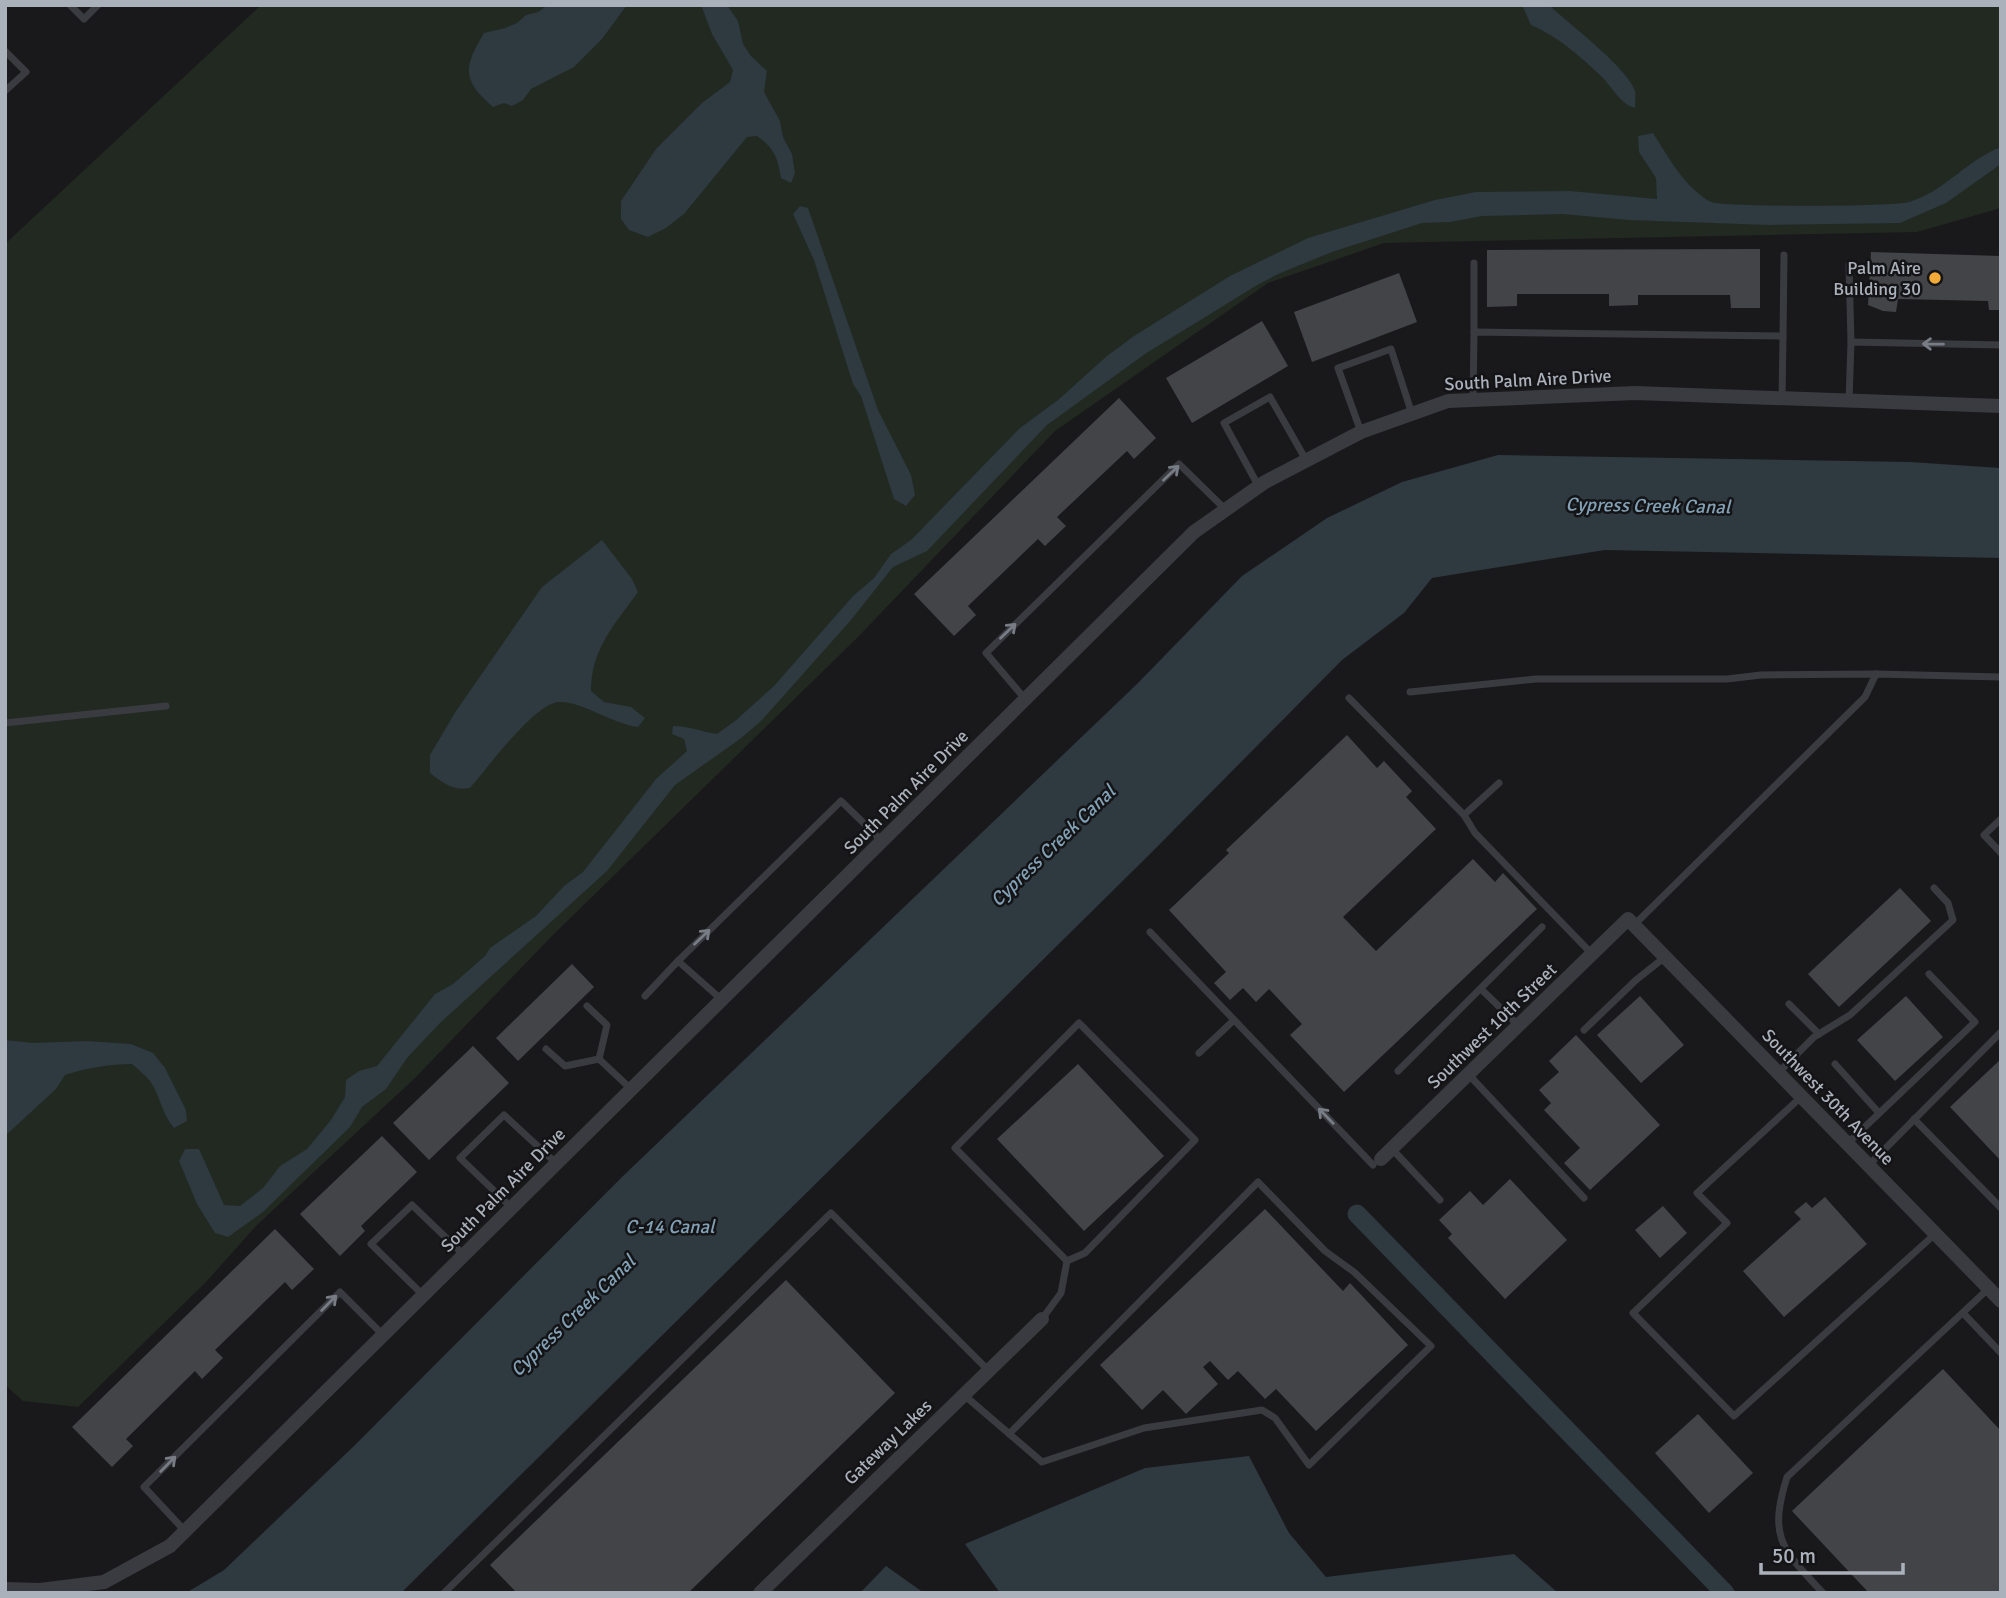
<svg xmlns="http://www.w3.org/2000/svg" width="2006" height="1598" viewBox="0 0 2006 1598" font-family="Signika,sans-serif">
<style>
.green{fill:#212921}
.water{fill:#2e3940}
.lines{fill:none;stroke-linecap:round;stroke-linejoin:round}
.canal{stroke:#2e3940;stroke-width:19}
.building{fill:#434448}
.service{stroke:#3a3b40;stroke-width:7}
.minor{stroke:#3a3b40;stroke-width:14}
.oneway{stroke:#787c84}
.poi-dot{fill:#f4aa38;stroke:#141416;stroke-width:2.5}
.labels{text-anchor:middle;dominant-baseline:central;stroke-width:5;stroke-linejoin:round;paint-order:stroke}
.poi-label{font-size:18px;fill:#abb1bb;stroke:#141416;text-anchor:end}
.street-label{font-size:18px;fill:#abb1bb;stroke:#141416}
.water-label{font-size:19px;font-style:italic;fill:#82a1b6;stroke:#141416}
</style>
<rect width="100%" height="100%" fill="#19191b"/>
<path class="green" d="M261 5H2001V208L1917 232 1384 243 1268 283 1055 431 858 637 552 936 415 1078 257 1225 206 1282 78 1407 23 1401 5 1385V244Z"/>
<g class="water">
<path d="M548 5H627L602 39 574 67 531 89 523 100 512 106 504 103 493 107C461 80 464 66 484 33L505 28 517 23 526 15 538 12Z"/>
<path d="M701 5H727L738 21 743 44 751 56 767 71 764 92 780 121 783 137 792 154 795 173 791 183 781 178C778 158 774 148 757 136L747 137 684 214 666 228 648 237 629 230 621 219V201L656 149 702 103 730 82 733 70 712 34Z"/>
<path d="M1522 5H1549C1568 23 1628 68 1635 91 1636 96 1635 103 1635 108 1621 104 1613 89 1603 78 1581 57 1559 37 1531 25Z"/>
<path d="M1653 133C1669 158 1685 188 1711 202 1722 207 1892 207 1909 202 1944 192 1968 159 2001 147V164L1946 203 1900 223 1769 225 1628 220 1563 214 1482 216 1450 222 1422 223 1332 252 1278 274 1259 284 1145 354 1047 425 927 551 893 567 851 620 761 721 740 739 675 785 607 871 440 1023 407 1058 386 1089 362 1107 350 1127 263 1212 228 1237 215 1233 197 1204 179 1161 185 1149H199L224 1205 240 1206 263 1188 280 1166 307 1149 331 1120 345 1097 346 1080 359 1071 377 1066 435 994 453 984 485 956 490 948 536 916 564 886 583 872 656 779 687 751 684 739 672 734 673 726C689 726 702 732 717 734L735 721 774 686 853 596 874 578 891 554 911 540 1020 428 1058 400 1107 356 1134 336 1230 276 1308 238 1435 200 1476 192 1570 191 1657 199 1656 178 1639 152 1638 136Z"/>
<path d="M800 206 808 208 878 410 911 475 915 495 906 506 894 499 861 396 853 384 814 260 793 214Z"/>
<path d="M1498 455 1910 462 2001 468V558L1605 550 1432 578 1404 613 1342 660 1150 854 401 1593H186L224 1570 354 1446 622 1177 1138 683 1242 576 1327 518 1402 482Z"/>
<path d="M602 540 632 579 638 592C615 624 591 649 591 691L604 702 631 707 645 718 638 727C612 724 584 702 560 702 536 701 486 770 470 788 453 791 443 783 430 773V755L456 711 542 587Z"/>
<path d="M5 1040 33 1043 87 1041 131 1044 153 1053 165 1068 186 1110 187 1121 174 1128C161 1113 161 1097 150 1081 145 1075 138 1069 132 1064 109 1064 87 1068 65 1075L56 1089 5 1136Z"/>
<path d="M1249 1456 1289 1533 1326 1577 1514 1554 1558 1593H1000L965 1544 1145 1468Z"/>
<path d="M886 1566 924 1593H860Z"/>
</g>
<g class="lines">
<path class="canal" d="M1357 1214 1725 1593"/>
</g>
<g class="building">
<path d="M1760 249V308H1731L1730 295H1638V305L1609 306V294H1517V306L1487 307V250Z"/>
<path d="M1871 252 2001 256V310H1989L1988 301 1898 299 1896 312 1883 311 1868 305Z"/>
<path d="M1399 273 1417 322 1312 362 1294 312Z"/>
<path d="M1262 321 1288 366 1192 423 1166 378Z"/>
<path d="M1119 398 1156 438 1134 459 1127 451 1057 517 1066 526 1045 546 1038 539 968 606 976 615 954 636 914 594Z"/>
<path d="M1347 735 1377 768 1384 761 1412 791 1406 797 1436 829 1343 917 1376 951 1473 859 1495 882 1503 873 1537 909 1344 1092 1290 1035 1302 1024 1269 989 1256 1002 1243 988 1230 1000 1214 983 1226 972 1169 910 1229 853 1226 850Z"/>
<path d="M1900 888 1931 921 1839 1007 1808 974Z"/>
<path d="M572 964 594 987 518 1061 496 1038Z"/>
<path d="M1640 996 1684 1045 1641 1083 1597 1035Z"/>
<path d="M1906 996 1943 1037 1895 1081 1857 1040Z"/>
<path d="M1576 1035 1660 1125 1590 1190 1564 1163 1580 1148 1544 1110 1551 1103 1539 1090 1559 1072 1549 1061Z"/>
<path d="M473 1046 509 1083 429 1160 393 1123Z"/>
<path d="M2001 1059V1161L1950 1107Z"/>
<path d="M1078 1064 1164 1156 1084 1231 997 1139Z"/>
<path d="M382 1136 417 1172 361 1226 365 1231 340 1256 300 1214Z"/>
<path d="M1510 1179 1567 1240 1505 1299 1448 1238 1452 1234 1439 1220 1470 1191 1483 1205Z"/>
<path d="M1825 1197 1867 1244 1784 1317 1743 1271 1801 1219 1794 1212 1806 1202 1812 1208Z"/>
<path d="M1663 1206 1687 1233 1660 1258 1635 1230Z"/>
<path d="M1265 1209 1343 1291 1350 1283 1408 1345 1316 1431 1276 1389 1265 1399 1238 1371 1228 1380 1210 1361 1203 1367 1218 1384 1186 1414 1163 1390 1142 1410 1100 1365Z"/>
<path d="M275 1229 314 1269 292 1290 285 1282 215 1350 223 1358 202 1379 195 1371 126 1439 133 1446 112 1467 72 1427Z"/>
<path d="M786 1280 895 1393 688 1593H517L490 1565Z"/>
<path d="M1943 1369 2001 1431V1593H1869L1792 1511Z"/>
<path d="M1698 1414 1753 1473 1709 1513 1655 1453Z"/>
</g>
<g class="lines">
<g class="service">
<path d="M70 5 84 19 98 5"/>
<path d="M5 51 26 72 5 91"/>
<path d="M1474 263V332"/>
<path d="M1849 265 1851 342"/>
<path d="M1783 336 1784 255"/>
<path d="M1473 400 1474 332 1783 336 1782 398"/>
<path d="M1849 401 1851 342 2001 345"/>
<path d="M1361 432 1338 368 1391 349 1412 414"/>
<path d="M1259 487 1224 423 1270 397 1306 460"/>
<path d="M1410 692 1536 679H1727L1761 675 1876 674 2001 677"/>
<path d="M1349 698 1464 815 1499 783"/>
<path d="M1026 700 986 653 1179 464 1226 510"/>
<path d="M5 723 166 706"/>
<path d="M1464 815 1475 833 1592 954"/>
<path d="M2001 819 1984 835 2001 853"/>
<path d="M1634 925 1865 697 1876 674"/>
<path d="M1150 932 1373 1165"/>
<path d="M1481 989 1519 1026"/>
<path d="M645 996 678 961"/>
<path d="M722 1000 678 961 841 801 882 841"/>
<path d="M1789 1004 1819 1034"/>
<path d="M587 1006 607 1025 599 1059"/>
<path d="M1584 1030 1636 980 1665 957"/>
<path d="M546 1049 565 1066 599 1059 631 1089"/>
<path d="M1199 1053 1234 1020"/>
<path d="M1835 1064 1879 1113"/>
<path d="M1398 1071 1542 927"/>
<path d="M1778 1073 1814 1037 1850 1015 1953 920 1948 903 1934 888"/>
<path d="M1469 1075 1584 1198"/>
<path d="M1801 1097 1697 1193 1727 1223 1633 1313 1734 1416 1935 1234"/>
<path d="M1914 1119 2001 1208"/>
<path d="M1848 1143 1975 1022 1929 974"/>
<path d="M1392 1149 1440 1200"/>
<path d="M1869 1165 2001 1032"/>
<path d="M511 1207 460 1158 504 1115 557 1164"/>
<path d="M423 1295 371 1244 412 1205 464 1255"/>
<path d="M1963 1313 2001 1353"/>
<path d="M1042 1319 1061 1293 1067 1261 955 1148 1079 1023 1195 1140 1085 1253 1067 1261"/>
<path d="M964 1395 1042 1462 1144 1428 1262 1410 1275 1418 1309 1465 1431 1346 1354 1272 1325 1251 1258 1182 1009 1434"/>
<path d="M185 1531 144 1487 340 1292 383 1335"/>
<path d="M444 1593 831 1213 989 1371"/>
<path d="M1823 1593C1782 1549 1768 1538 1787 1477L1988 1289"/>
</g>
<g class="minor">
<path d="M1381 1159 1628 919 2001 1301"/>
<path d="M5 1589 40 1590 104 1582 170 1546 1194 532 1265 482 1361 432 1448 401 1635 393 2001 406"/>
<path d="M760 1593 1042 1319"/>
</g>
</g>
<defs><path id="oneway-shaft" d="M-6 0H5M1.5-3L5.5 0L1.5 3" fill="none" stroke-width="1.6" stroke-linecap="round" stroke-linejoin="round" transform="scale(1.75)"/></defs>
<g class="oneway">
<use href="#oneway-shaft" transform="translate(1933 344) rotate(-179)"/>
<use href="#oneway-shaft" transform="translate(1171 473) rotate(-43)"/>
<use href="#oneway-shaft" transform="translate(1008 631) rotate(-44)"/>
<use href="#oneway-shaft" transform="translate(702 937) rotate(-44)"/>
<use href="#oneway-shaft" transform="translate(1326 1116) rotate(-134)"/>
<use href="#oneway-shaft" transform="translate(329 1303) rotate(-45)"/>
<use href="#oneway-shaft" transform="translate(168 1464) rotate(-45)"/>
</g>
<circle class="poi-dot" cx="1935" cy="278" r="7"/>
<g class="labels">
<g class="poi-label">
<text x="1921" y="268">Palm Aire<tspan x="1921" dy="21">Building 30</tspan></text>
</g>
<g class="street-label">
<text transform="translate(1528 380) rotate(-3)">South Palm Aire Drive</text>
<text transform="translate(906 792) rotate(-45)">South Palm Aire Drive</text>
<text transform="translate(1492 1026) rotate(-44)">Southwest 10th Street</text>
<text transform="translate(1828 1097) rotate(46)">Southwest 30th Avenue</text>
<text transform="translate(503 1190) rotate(-45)">South Palm Aire Drive</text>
<text transform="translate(888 1442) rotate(-44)">Gateway Lakes</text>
</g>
<g class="water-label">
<text transform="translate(1648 506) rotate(1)">Cypress Creek Canal</text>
<text transform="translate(1053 846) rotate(-44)">Cypress Creek Canal</text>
<text x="670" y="1227">C-14 Canal</text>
<text transform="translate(573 1316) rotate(-44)">Cypress Creek Canal</text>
</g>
</g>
<rect width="2006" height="1598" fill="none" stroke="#abb1bb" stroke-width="14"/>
<path d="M1761 1563v10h142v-10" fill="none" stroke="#abb1bb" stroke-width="3.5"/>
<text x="1772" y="1563" font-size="21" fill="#abb1bb" stroke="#141416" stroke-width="5" paint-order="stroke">50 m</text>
</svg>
